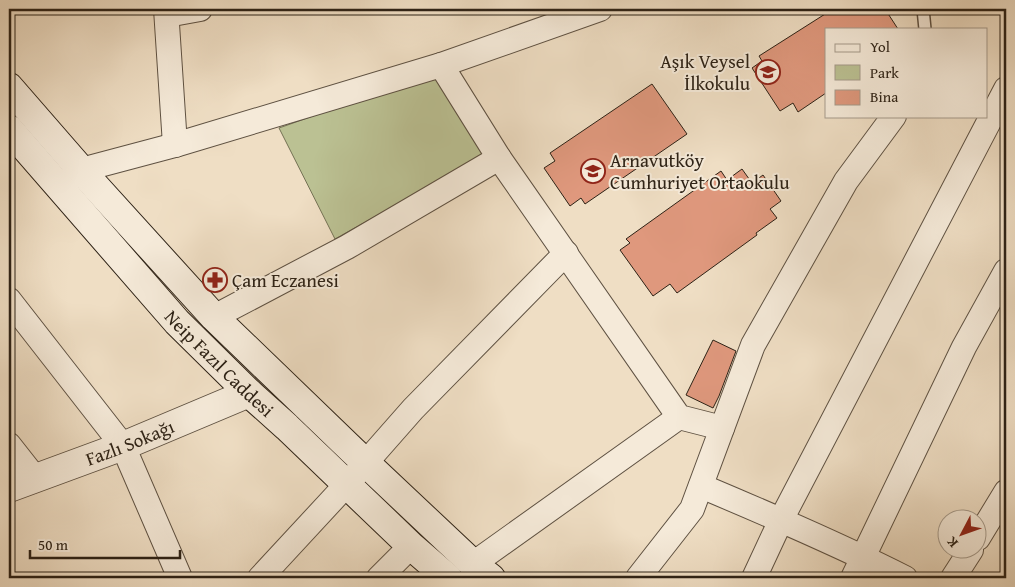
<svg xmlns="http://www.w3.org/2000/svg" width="1015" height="587" viewBox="0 0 1015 587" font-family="'Gentium Book Plus',serif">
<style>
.green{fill:#bbc193;stroke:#747254}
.building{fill:#df987d;stroke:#2d2216}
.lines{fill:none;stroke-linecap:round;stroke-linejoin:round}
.service-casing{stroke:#5e5142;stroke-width:14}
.minor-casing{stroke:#5e5142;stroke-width:26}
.tertiary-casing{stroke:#5e5142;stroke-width:30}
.secondary-casing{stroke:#2d2216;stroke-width:30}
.service{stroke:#f5ead9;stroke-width:11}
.minor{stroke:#f5ead9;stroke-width:24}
.tertiary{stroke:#f5ead9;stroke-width:28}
.secondary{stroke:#f5ead9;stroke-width:28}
.labels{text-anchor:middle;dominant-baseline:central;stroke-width:4;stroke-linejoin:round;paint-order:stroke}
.poi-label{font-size:19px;fill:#2d2216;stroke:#f5ead9;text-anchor:start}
.street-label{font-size:19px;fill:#2d2216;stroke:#f5ead9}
</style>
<rect width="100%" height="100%" fill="#efdec4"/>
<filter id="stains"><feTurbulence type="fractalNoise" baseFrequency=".004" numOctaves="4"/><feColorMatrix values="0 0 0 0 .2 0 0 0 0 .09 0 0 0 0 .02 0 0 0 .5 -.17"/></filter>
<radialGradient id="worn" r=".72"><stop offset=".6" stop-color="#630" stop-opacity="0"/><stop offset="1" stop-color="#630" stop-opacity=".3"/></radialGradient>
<path class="green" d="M435 73 485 155 335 239 279 128Z"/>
<g class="building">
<path d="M833 9H885L898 29H826V93L798 112 793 103 780 111 752 68 762 61 759 56Z"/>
<path d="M652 84 687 134 585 204 581 198 570 206 544 168 555 161 550 153Z"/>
<path d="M742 169 752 183 763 175 781 201 770 209 777 218 756 233 757 235 677 293 670 284 653 296 620 250 630 243 626 239 721 171 727 180Z"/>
<path d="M713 340 736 351 719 396 713 408 686 395Z"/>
</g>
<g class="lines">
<defs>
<path id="service" d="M923 9 925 29"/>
<g id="minor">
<path d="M166 9 175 145"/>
<path d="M167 15 200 9"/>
<path d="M441 65 499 158 679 417 722 428"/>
<path d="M68 180 81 170 175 145 441 65 600 9"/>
<path d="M9 300 123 446 180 578"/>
<path d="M214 317 347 247 499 158"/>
<path d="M9 445 35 478"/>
<path d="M701 486C770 515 838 544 905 578"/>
<path d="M978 538 1006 492"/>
<path d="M473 564 679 417"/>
<path d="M260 578 347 484 413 409 566 253"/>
<path d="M379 578 411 546"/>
<path d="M638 578 692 509 753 345 846 181 894 116"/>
<path d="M754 578 781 520 1006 89"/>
<path d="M853 578 964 347 1006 271"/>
<path d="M953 578 971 550"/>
</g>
<g id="tertiary">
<path id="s1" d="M9 488 123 446 249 393"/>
</g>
<g id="secondary">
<path d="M9 87 96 187 214 317 352 450 473 564 491 578"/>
<path id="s2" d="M9 129 177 322 249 393 287 427 411 546 448 578"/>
</g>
</defs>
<use href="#service" class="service-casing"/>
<use href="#minor" class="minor-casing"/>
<use href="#tertiary" class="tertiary-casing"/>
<use href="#secondary" class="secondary-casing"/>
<use href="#service" class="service"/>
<use href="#minor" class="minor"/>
<use href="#tertiary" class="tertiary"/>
<use href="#secondary" class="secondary"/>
</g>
<defs>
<symbol id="school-ring" viewBox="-11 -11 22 22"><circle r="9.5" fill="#f5ead9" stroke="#8f2418" stroke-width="1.5"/><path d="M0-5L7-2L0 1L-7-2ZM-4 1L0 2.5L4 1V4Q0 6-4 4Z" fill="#8f2418"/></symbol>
<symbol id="pharmacy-ring" viewBox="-11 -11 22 22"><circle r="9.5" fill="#f5ead9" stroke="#8f2418" stroke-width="1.5"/><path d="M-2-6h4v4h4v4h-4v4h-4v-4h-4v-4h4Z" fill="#8f2418"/></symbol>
</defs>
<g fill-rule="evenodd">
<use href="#school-ring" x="754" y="58" width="28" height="28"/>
<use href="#school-ring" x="579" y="157" width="28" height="28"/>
<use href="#pharmacy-ring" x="201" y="266" width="28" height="28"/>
</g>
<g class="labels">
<g class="poi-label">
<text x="750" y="61" text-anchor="end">Aşık Veysel<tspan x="750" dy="22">İlkokulu</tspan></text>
<text x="610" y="160">Arnavutköy<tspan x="610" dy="22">Cumhuriyet Ortaokulu</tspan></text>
<text x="232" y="280">Çam Eczanesi</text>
</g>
<g class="street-label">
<text stroke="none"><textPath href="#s2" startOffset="315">Neip Fazıl Caddesi</textPath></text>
<text stroke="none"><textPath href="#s1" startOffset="129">Fazlı Sokağı</textPath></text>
</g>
</g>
<rect width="1015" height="587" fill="none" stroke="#efdec4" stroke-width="30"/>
<rect x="10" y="10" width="995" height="567" fill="none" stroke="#2d2216" stroke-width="2.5"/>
<rect x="15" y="15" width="985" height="557" fill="none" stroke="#2d2216"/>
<rect x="825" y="28" width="162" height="90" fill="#f5ead9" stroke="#a59a8b"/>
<rect x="835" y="44" width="25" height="8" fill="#f5ead9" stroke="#a59a8b"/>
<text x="870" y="52" font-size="15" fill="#2d2216">Yol</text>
<rect x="835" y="65" width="25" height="15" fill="#bbc193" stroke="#a59a8b"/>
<text x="870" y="78" font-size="15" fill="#2d2216">Park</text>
<rect x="835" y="90" width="25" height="15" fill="#df987d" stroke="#a59a8b"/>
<text x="870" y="102" font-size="15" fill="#2d2216">Bina</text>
<g transform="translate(962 534) rotate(229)"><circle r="24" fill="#f5ead9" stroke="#a59a8b"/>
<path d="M0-4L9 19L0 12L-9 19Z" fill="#8f2418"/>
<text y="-8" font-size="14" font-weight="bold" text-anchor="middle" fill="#2d2216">K</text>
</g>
<path d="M30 550v8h150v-8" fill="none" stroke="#2d2216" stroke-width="2.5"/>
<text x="38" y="550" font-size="15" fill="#2d2216" stroke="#f5ead9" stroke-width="4" paint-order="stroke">50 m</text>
<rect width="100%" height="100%" filter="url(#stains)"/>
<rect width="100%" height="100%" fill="url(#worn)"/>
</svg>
